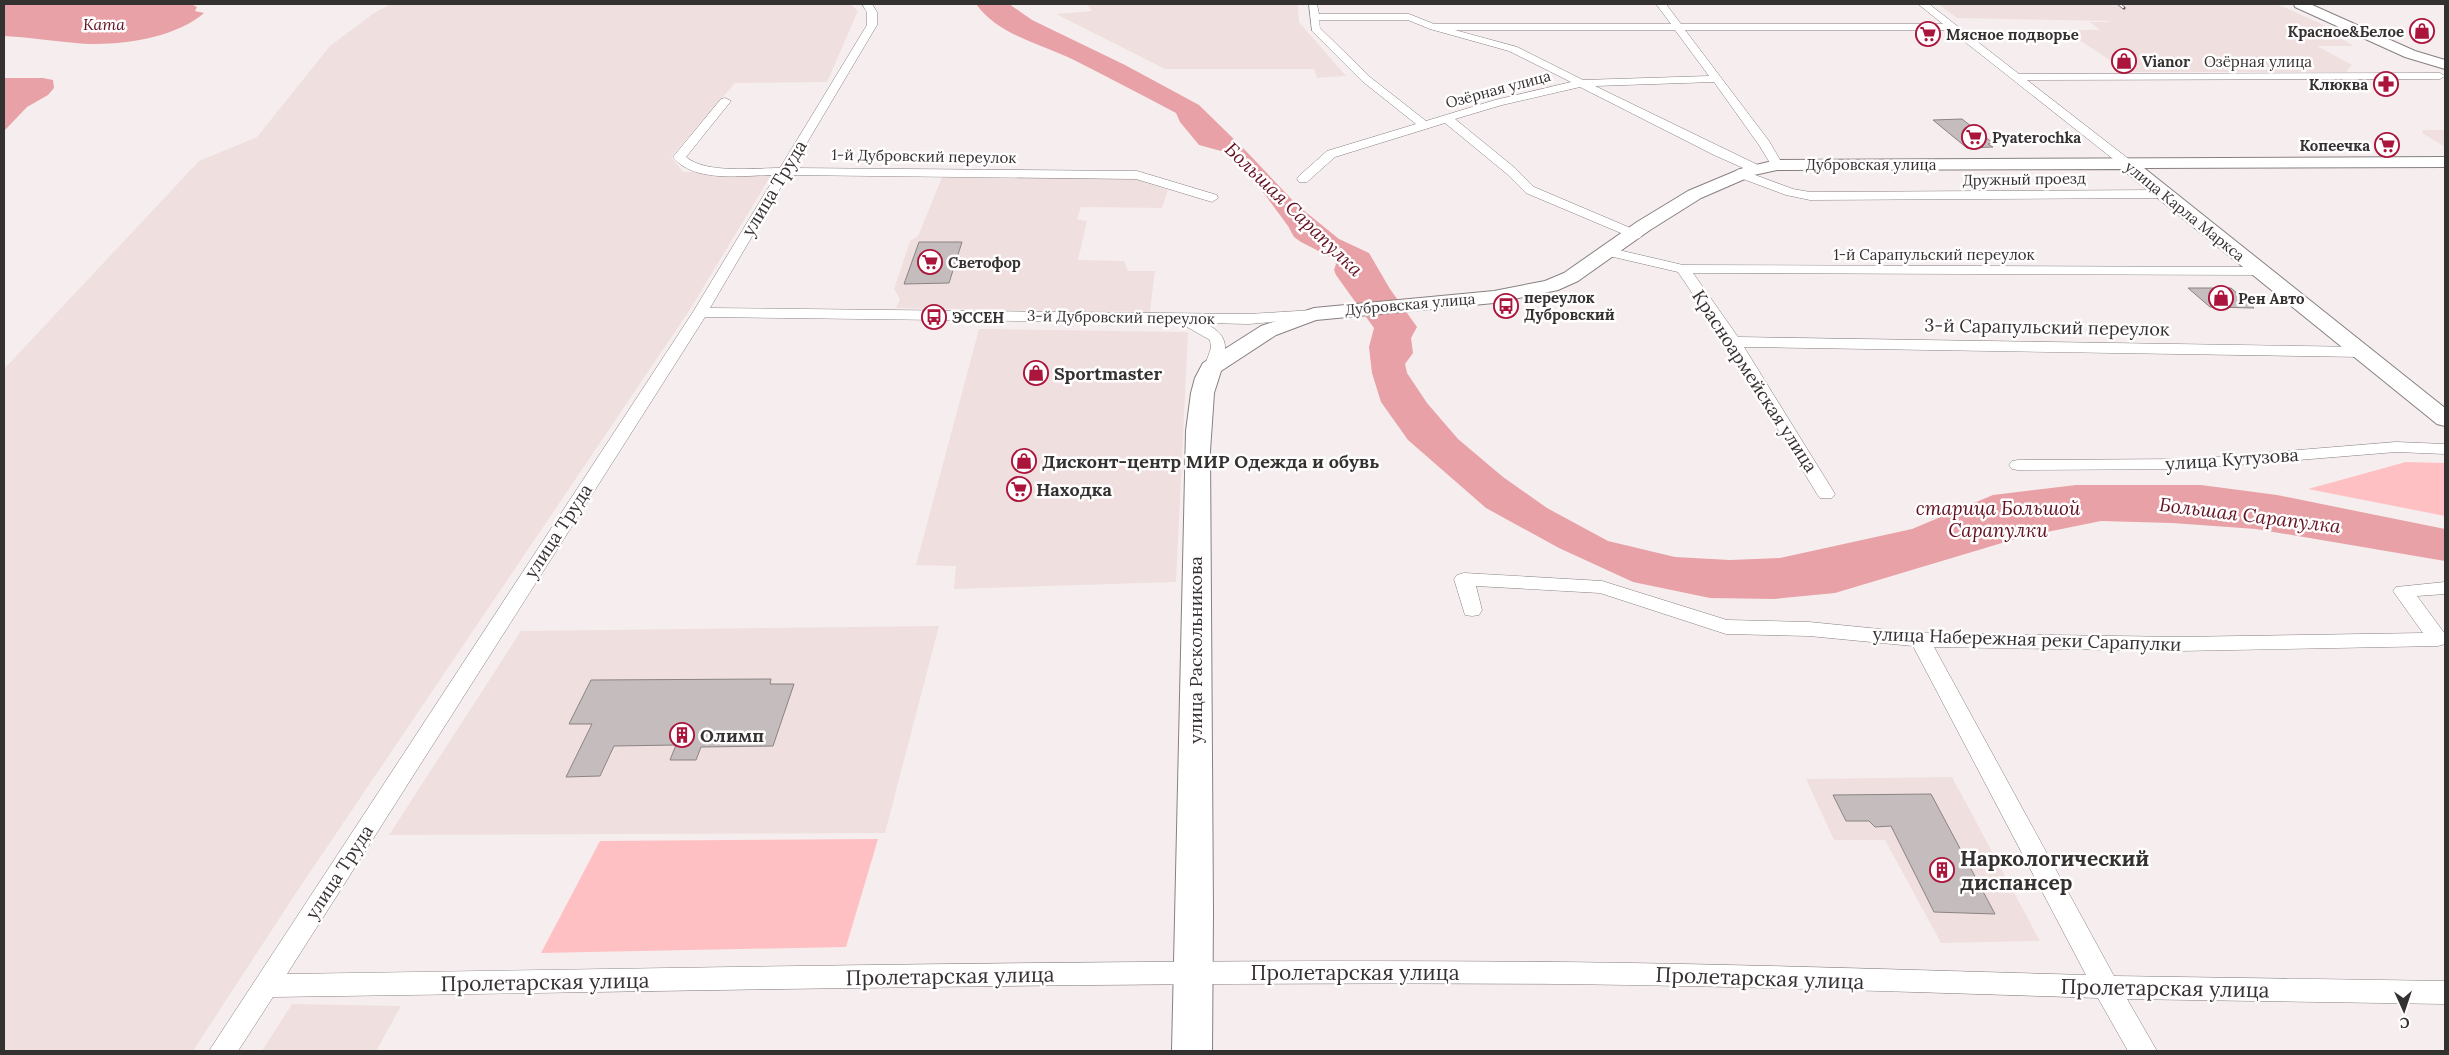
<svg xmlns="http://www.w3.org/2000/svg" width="2449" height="1055" viewBox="0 0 2449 1055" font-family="Lora,serif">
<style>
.built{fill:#f0dfdf}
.green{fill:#ffc0c3}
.water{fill:#e8a1a6}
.building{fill:#c5bcbd;stroke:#8b8384}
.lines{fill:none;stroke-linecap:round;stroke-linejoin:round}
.minor-casing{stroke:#888080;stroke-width:1}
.secondary-casing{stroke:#888080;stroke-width:2}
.minor{fill:#fff;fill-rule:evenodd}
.secondary{fill:#fff;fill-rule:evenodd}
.rail-casing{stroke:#555151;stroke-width:3}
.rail{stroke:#fffdfd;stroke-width:2;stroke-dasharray:6;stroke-linecap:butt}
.labels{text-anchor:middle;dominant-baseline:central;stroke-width:5;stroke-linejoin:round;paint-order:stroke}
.far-poi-label{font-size:15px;font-weight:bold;fill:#343131;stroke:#fffdfd;text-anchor:start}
.far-street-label{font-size:15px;fill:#343131;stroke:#fffdfd}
.far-water-label{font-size:16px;font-style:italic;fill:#621021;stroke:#fffdfd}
.street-label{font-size:18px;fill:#343131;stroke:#fffdfd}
.poi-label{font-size:18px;font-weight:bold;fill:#343131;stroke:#fffdfd;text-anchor:start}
.water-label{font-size:19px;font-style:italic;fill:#621021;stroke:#fffdfd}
.near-poi-label{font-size:21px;font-weight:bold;fill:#343131;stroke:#fffdfd;text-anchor:start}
.near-street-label{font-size:21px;fill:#343131;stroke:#fffdfd}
</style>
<rect width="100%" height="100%" fill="#f6eeee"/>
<g class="built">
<path d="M391 4H850L858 11 827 82 735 83 671 157 683 172H773L689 311 296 893 193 1051H4V369L199 161 257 137 330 46 374 13Z"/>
<path d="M1087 4H1298L1299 22 1346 76 1317 78 1314 69H1165L1056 14 1092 11Z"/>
<path d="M1938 4H2277L2326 26H2319L2354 46H2317L2352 65 2346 72H2133L2125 70 2064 30H2100L2090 22H2110L2109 21 1957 18Z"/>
<path d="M2423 130H2445V147L2422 133Z"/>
<path d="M943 175 1133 178 1168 190 1162 208 1081 207 1077 219 1087 221 1078 260 1124 261 1128 271H1155L1150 312 896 308 900 299 894 289 910 241 918 236Z"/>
<path d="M979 329 1188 332 1176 582 954 589 956 566 916 565Z"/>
<path d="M939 626 885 833 389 835 521 631Z"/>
<path d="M1952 777 2040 941 1941 943 1885 840H1834L1806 779Z"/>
<path d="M292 1004H293L401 1006 376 1051H262Z"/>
</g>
<g class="green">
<path d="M2406 462 2445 463V516L2308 489Z"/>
<path d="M878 839 846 947 541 953 600 841Z"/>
</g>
<g class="water">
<path d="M4 4H195L193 5 197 7 195 11 204 13C175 39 113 47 76 43 52 41 28 37 4 36Z"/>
<path d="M976 4H1009L1032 20 1125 65 1199 105 1245 150 1297 205 1339 239 1369 253 1390 289 1417 327 1411 338 1413 353 1405 364 1407 373 1427 403 1458 439 1503 477 1547 508 1608 541 1675 557 1730 560 1780 558 1912 529 1993 495 2076 485H2201L2277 495 2445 529V561L2256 529 2172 523 2101 521 2022 537 1835 593 1774 599 1710 598 1633 582 1559 548 1486 508 1408 440 1381 402 1372 373 1369 347 1374 328 1336 275 1334 270 1336 264 1334 259 1301 242 1294 237 1288 226 1236 155 1199 145 1180 122 1176 113C1142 95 1108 77 1074 60 1041 44 998 35 976 4Z"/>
<path d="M4 78H43L53 80 54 88 48 95 27 107 4 131Z"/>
</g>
<g class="building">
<path d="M1962 119 1993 143 1988 144 1993 147 1967 148 1933 120Z"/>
<path d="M919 242H962L949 283 904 284Z"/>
<path d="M2188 288H2231L2254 308 2210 307Z"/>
<path d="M771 679 770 684H794L773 746 701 747 696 760H670L676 745 614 746 600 776 566 777 592 724H569L591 680Z"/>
<path d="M1931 794 1995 914 1934 912 1891 826 1875 827 1869 821H1846L1833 795Z"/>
</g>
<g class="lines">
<defs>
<g id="minor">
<path d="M862 4H872L877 12V25L792 168 1137 171 1217 195 1218 198 1212 202 1136 179 788 175 710 308 1249 314 1314 310 1321 314 1314 318 1249 324 1204 323C1222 331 1230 342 1222 362 1220 368 1219 371 1212 373L1204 368 1211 348 1210 340 1180 323 705 317 287 974C712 968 1137 958 1562 962 1737 964 1911 970 2086 975L1913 646 1809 636 1726 634 1600 593 1476 586 1482 610 1479 615 1472 616 1465 615 1454 579 1457 575 1464 573 1602 581 1727 620 1809 622 1920 633 2179 637 2423 633 2393 591 2396 587 2445 582V594L2417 596 2445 634V644L2438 646 2179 651 1934 647 2114 976 2445 981V1004L2127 999 2157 1051H2128L2098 998C1918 992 1738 986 1557 984 1129 981 701 991 273 997L238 1051H209L693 312 776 175C745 175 694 184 673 157L721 99 725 98 731 101 686 157C706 174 754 168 780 168L867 25V12Z"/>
<path d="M1309 4H1317L1319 14H1409L1434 24H1671L1656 4H1666L1681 24H1943L1918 4H1929L2019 74 2440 73 2445 76 2440 79 2027 80 2130 160 2132 163 2126 167 2122 166 1950 30H1685L1769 141 1783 165 1781 168H1773L1759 145 1714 82 1595 86 1758 165 1760 168 1758 171H1750L1714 155 1580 87 1502 105 1455 119 1515 168 1534 187 1640 232 1642 235 1640 238 1635 239 1526 193 1507 174 1445 123 1335 157 1307 182H1299L1297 179 1299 176 1327 151 1416 124 1362 81 1312 31ZM1319 20H1408L1430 29 1509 51 1571 82 1495 100 1426 121 1370 77 1320 28ZM1455 30H1675L1709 76 1583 80 1517 47Z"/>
<path d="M1739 169 1793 189 1810 192 2163 190 2169 194 2163 198 1810 200 1786 195 1735 176 1733 173Z"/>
<path d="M1610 248 1683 265 2260 267 2267 271 2260 275 1693 273 1738 337 2361 347 2369 352 2361 357 1744 347 1835 494 1832 498H1820L1817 494 1725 342 1678 272 1605 255 1603 252 1605 249Z"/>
<path d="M2396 442 2445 444V454L2396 452 2189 469 2018 470 2012 469 2009 465 2012 461 2018 460 2189 459Z"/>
</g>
<g id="secondary">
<path d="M2294 4H2310L2415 51 2445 60V69L2405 57 2295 7Z"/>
<path d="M2445 157V167L2144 168 2445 408V426L2437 424 2122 169 1777 170 1754 175 1701 198 1650 230 1578 281 1558 290 1494 303 1316 320 1276 335 1221 371 1214 393 1210 451 1213 913 1212 1051H1172L1186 431 1191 393 1195 378 1203 363 1261 326 1314 308 1494 291 1545 281 1564 273 1637 222 1688 191 1743 168 1777 160Z"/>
</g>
</defs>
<use href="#minor" class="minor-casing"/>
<use href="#secondary" class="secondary-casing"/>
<use href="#minor" class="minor"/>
<use href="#secondary" class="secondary"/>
<defs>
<path id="rail" d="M2119 4 2124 8"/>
</defs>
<use href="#rail" class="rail-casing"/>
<use href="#rail" class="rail"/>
</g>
<defs>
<symbol id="shop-ring" viewBox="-11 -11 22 22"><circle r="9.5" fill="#fffdfd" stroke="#ab153b" stroke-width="1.5"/><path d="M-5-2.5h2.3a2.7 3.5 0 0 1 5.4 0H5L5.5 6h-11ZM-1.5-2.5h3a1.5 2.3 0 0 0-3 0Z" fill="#ab153b"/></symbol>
<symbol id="supermarket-ring" viewBox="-11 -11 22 22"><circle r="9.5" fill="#fffdfd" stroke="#ab153b" stroke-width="1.5"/><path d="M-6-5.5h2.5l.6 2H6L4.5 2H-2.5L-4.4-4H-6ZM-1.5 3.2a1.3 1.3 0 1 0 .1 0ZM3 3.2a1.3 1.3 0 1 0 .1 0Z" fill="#ab153b"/></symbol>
<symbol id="pharmacy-ring" viewBox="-11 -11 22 22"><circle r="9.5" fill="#fffdfd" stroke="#ab153b" stroke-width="1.5"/><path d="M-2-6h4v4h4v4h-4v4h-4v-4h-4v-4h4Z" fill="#ab153b"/></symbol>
<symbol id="bus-ring" viewBox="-11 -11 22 22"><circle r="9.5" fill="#fffdfd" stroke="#ab153b" stroke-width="1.5"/><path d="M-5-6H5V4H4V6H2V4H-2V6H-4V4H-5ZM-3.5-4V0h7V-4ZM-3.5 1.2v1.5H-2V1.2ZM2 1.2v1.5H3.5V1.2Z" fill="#ab153b"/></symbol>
<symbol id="building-ring" viewBox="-11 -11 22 22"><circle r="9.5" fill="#fffdfd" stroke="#ab153b" stroke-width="1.5"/><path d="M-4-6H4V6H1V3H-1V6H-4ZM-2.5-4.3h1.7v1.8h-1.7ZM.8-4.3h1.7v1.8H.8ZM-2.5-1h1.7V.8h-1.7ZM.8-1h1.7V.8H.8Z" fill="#ab153b"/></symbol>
</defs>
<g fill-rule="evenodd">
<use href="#shop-ring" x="2408" y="17" width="28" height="28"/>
<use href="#supermarket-ring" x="1914" y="20" width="28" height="28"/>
<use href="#shop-ring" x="2110" y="47" width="28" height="28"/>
<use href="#pharmacy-ring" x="2372" y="70" width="28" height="28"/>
<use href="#supermarket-ring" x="1960" y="123" width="28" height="28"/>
<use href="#supermarket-ring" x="2373" y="131" width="28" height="28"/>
<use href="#supermarket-ring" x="916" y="248" width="28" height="28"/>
<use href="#shop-ring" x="2207" y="284" width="28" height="28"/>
<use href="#bus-ring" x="1492" y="292" width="28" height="28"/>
<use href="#bus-ring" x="920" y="303" width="28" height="28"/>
<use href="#shop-ring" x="1022" y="359" width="28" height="28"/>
<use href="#shop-ring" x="1010" y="447" width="28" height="28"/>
<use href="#supermarket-ring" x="1005" y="475" width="28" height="28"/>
<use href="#building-ring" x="668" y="721" width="28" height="28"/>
<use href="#building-ring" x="1928" y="856" width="28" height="28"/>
</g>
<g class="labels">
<g class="far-poi-label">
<text x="2404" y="31" text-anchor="end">Красное&amp;Белое</text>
<text x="1946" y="34">Мясное подворье</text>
<text x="2142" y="61">Vianor</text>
<text x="2368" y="84" text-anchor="end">Клюква</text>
<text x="1992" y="137">Pyaterochka</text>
<text x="2370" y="145" text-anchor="end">Копеечка</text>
<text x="948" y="262">Светофор</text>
<text x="1524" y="297">переулок<tspan x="1524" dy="17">Дубровский</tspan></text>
<text x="2238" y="298">Рен Авто</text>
<text x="952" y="317">ЭССЕН</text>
</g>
<g class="far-street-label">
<text x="2258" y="61">Озёрная улица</text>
<text transform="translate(1498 89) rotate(-15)">Озёрная улица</text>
<text transform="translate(924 156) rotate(1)">1-й Дубровский переулок</text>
<text x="1871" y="164">Дубровская улица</text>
<text transform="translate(2024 179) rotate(-1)">Дружный проезд</text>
<text transform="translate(2185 211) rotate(39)">улица Карла Маркса</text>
<text x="1934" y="254">1-й Сарапульский переулок</text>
<text transform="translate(1410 304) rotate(-5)">Дубровская улица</text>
<text transform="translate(1121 317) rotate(1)">3-й Дубровский переулок</text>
</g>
<g class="far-water-label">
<text x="104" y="24">Kama</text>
</g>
<g class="street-label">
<text transform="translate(774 188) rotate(-59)">улица Труда</text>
<text transform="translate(2047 327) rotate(1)">3-й Сарапульский переулок</text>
<text transform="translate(1755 381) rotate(57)">Красноармейская улица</text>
<text transform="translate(2232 459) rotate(-4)">улица Кутузова</text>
<text transform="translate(558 531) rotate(-57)">улица Труда</text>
<text transform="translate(2027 639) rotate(2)">улица Набережная реки Сарапулки</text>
<text transform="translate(1195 650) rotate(-90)">улица Раскольникова</text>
<text transform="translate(339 872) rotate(-57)">улица Труда</text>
</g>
<g class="poi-label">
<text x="1054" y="373">Sportmaster</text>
<text x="1042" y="461">Дисконт-центр МИР Одежда и обувь</text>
<text x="1036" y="489">Находка</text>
<text x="700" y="735">Олимп</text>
</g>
<g class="water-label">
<text transform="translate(1294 209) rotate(44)">Большая Сарапулка</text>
<text x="1998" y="508">старица Большой<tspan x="1998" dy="22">Сарапулки</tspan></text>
<text transform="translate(2250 515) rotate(7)">Большая Сарапулка</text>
</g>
<g class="near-poi-label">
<text x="1960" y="858">Наркологический<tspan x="1960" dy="24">диспансер</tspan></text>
</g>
<g class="near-street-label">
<text x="1355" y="972">Пролетарская улица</text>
<text transform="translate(950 976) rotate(-1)">Пролетарская улица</text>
<text transform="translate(1760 978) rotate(2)">Пролетарская улица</text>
<text transform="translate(545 982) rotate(-1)">Пролетарская улица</text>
<text transform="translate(2165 988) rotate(1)">Пролетарская улица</text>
</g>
</g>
<rect width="2449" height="1055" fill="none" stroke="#343131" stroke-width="10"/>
<g transform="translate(2404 1010) rotate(177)" stroke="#fffdfd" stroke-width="4" paint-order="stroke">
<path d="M0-4L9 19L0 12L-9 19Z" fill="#343131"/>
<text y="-8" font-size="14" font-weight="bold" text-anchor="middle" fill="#343131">С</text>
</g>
</svg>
